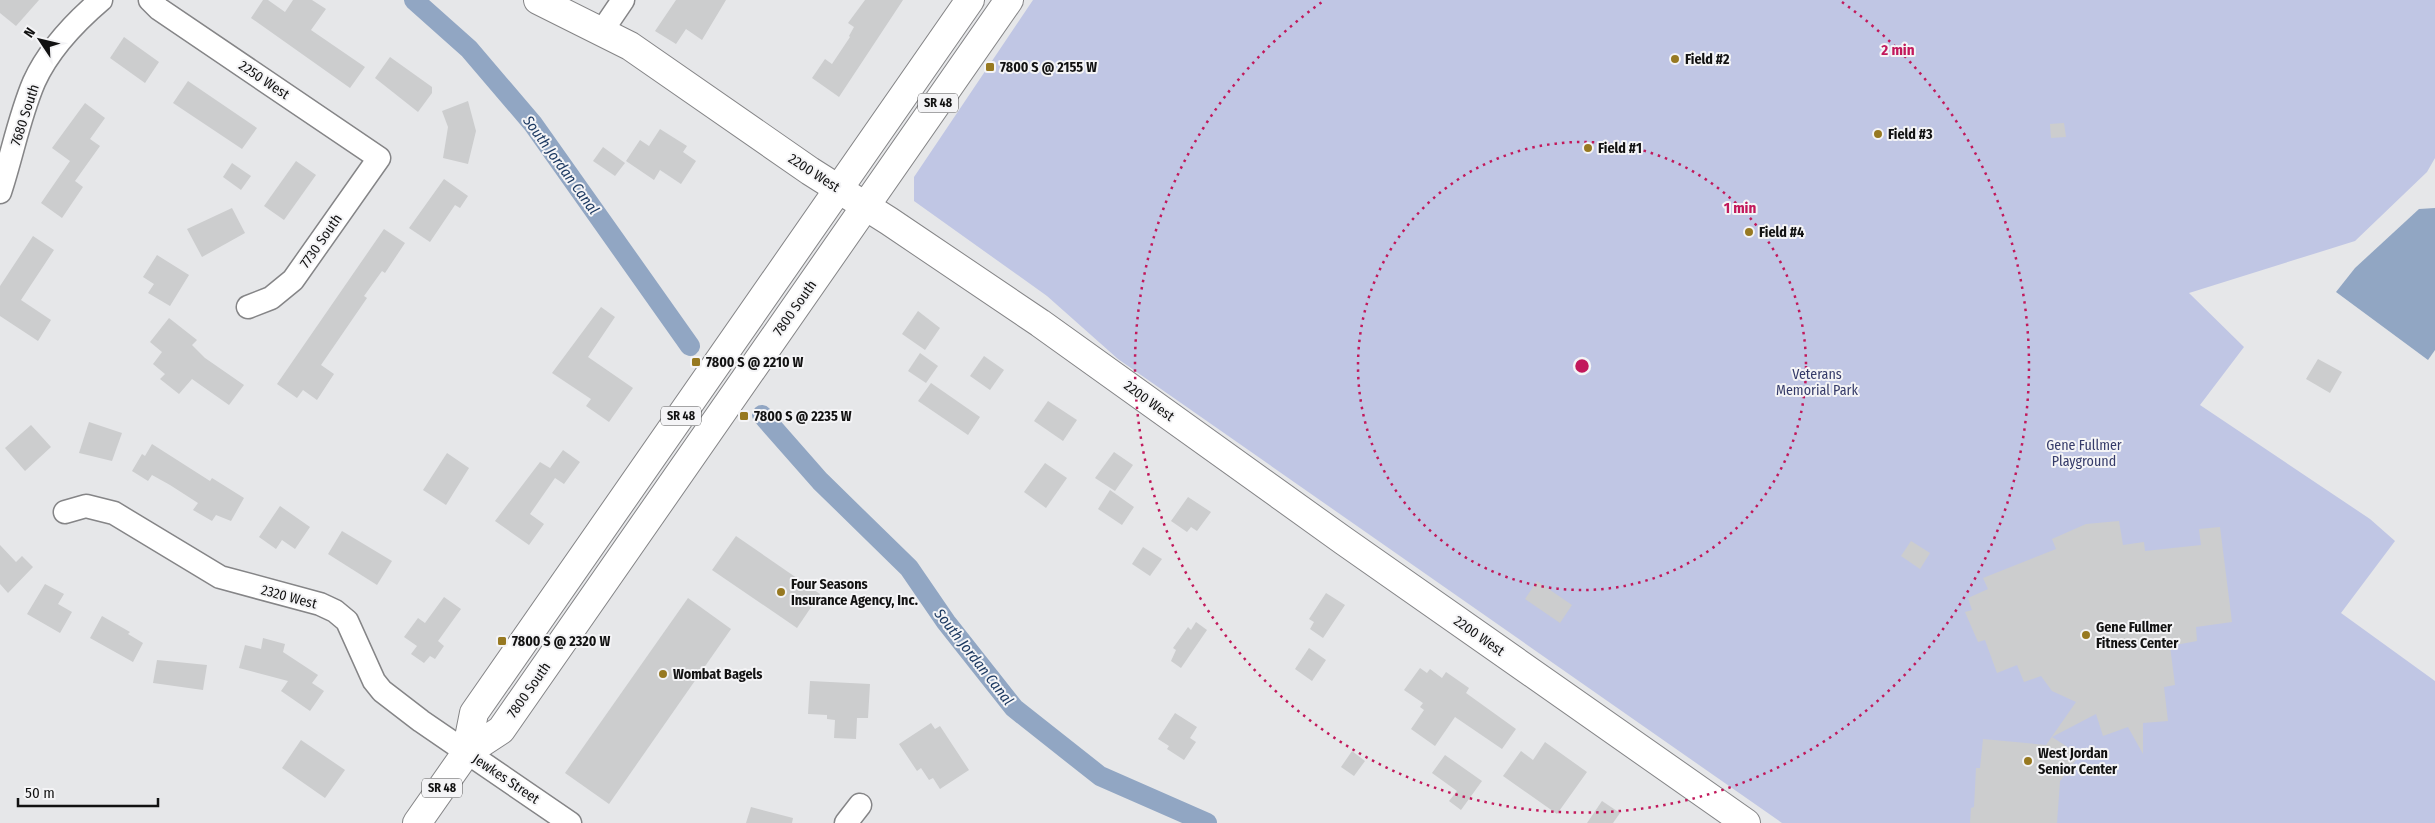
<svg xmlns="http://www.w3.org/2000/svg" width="2435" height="823" viewBox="0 0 2435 823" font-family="'Fira Sans Condensed',sans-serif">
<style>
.green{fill:#c0c6e4}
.water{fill:#91a6c3}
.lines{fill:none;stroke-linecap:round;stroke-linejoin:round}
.canal{stroke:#91a6c3;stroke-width:20}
.building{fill:#cccdce}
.minor-casing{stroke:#858587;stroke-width:25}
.tertiary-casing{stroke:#858587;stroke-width:30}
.primary-casing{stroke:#858587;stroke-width:30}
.minor{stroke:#fff;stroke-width:22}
.tertiary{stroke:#fff;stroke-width:28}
.primary{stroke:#fff;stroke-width:28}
.ring{fill:none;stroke:#c2185b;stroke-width:2.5;stroke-dasharray:2.5 5}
.poi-dot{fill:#977921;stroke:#f4f4f6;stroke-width:2}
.labels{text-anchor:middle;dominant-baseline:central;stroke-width:4;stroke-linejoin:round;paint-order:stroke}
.shield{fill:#f4f4f6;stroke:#565656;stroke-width:1}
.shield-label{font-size:12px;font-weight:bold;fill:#121212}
.poi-label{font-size:14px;font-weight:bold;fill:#121212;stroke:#f4f4f6;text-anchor:start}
.street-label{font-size:14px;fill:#121212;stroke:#f4f4f6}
.park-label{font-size:14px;fill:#353b69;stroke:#f4f4f6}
.water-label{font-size:15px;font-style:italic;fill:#1c3961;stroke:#f4f4f6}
.centre{fill:#c2185b;stroke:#f4f4f6;stroke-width:2.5}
.ring-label{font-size:15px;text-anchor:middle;font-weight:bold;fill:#c2185b;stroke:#f4f4f6;stroke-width:4;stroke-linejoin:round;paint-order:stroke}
</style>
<rect width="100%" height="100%" fill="#e6e7e9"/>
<path class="green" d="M1033 0H2435V158L2427 172 2355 241 2189 293 2244 347 2200 405 2370 519 2395 541 2341 613 2435 681V823H1782L1118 359 1047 296 914 201V177Z"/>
<path class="water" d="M2435 208V350L2428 360 2336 292 2355 268 2419 209Z"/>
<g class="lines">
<g class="canal">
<path d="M414 0 469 49 533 124 690 346"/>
<path d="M762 415 820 481 909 568 946 622 1014 708 1100 776 1207 823"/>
</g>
</g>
<g class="building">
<path d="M0 0H39L16 26 0 13Z"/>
<path d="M263 0H268L285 12 293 0H312L326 9 311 30 365 67 350 88 251 18Z"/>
<path d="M676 0H726L702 40 686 29 676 44 655 31Z"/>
<path d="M865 0H903L839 97 812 78 825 59 832 64 850 37 849 36 854 27 848 23Z"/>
<path d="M124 37 159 62 145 83 110 58Z"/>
<path d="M390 57 432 87V93L418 112 375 78Z"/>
<path d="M188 81 257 128 242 149 173 103Z"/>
<path d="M468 101 476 131 468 164 443 158 448 127 442 111Z"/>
<path d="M85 103 105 118 90 139 100 146 75 181 83 187 62 218 41 203 70 161 52 148Z"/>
<path d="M2064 123 2066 137 2051 138 2050 124Z"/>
<path d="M660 129 687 146 683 152 696 161 681 184 660 170 654 180 626 161 640 140 649 146Z"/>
<path d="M603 147 625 163 615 176 593 161Z"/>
<path d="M296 161 316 175 284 220 264 206Z"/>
<path d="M232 163 251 176 241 190 223 177Z"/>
<path d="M444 179 468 196 460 208 455 205 430 242 409 228Z"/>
<path d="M232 208 245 233 202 257 187 229Z"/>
<path d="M384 229 405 243 385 273 382 271 364 296 367 298 321 365 334 374 317 400 303 390 297 398 277 384Z"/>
<path d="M33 236 54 250 21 300 51 320 38 341 0 316V286Z"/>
<path d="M157 255 189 275 170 306 148 293 154 284 143 277Z"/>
<path d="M601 307 615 317 588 357 633 388 609 422 586 406 591 399 552 373Z"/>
<path d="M918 311 940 328 925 350 902 334Z"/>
<path d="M169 318 197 340 192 345 205 358 244 385 229 405 192 379 179 394 160 379 165 374 153 364 162 352 150 342Z"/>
<path d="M920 353 938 366 926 383 908 371Z"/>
<path d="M984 356 1004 370 990 390 970 376Z"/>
<path d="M2318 359 2342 372 2330 393 2306 379Z"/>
<path d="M931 383 980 417 968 435 918 401Z"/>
<path d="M1048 401 1077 420 1063 441 1034 421Z"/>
<path d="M89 422 122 433 112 461 79 453Z"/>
<path d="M31 425 51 447 25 471 5 448Z"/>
<path d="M152 444 210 481 212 478 244 498 231 521 216 515 212 521 193 510 198 503 170 485 152 475 148 481 132 471 142 454 145 456Z"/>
<path d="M563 450 580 462 564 484 555 478 530 514 544 524 529 545 495 521 540 462 550 468Z"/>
<path d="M1114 452 1133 465 1115 491 1095 478Z"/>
<path d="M447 453 469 468 446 505 423 490Z"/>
<path d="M1045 463 1067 478 1046 508 1024 492Z"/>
<path d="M1110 490 1134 507 1122 525 1098 509Z"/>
<path d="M1188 497 1211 512 1197 531 1191 527 1187 532 1171 521Z"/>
<path d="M280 506 310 527 295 549 282 540 276 549 259 537Z"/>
<path d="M2119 521 2123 545 2144 542 2145 551 2201 545 2199 529 2220 527 2232 622 2196 627 2197 641 2170 646 2175 685 2164 687 2168 721 2143 723V754L2128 727 2103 736 2096 714 2052 737 2080 755 2060 781 2057 823H1970L1971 808 1974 807 1976 768H1980L1983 739 2046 745 2076 702 2052 691 2041 676 2024 682 2017 665 1997 673 1985 640 1978 642 1965 612 1972 610 1968 598 1988 589 1983 578 2056 549 2052 539 2086 524Z"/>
<path d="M342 531 392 561 377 585 328 554Z"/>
<path d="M736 536 820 594 797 628 712 570Z"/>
<path d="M1911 541 1930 553 1920 569 1901 556Z"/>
<path d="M0 545 16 562 22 556 33 567 8 593 0 584Z"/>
<path d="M1143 547 1162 559 1150 576 1132 564Z"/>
<path d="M1537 581 1572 605 1560 623 1525 599Z"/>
<path d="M45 584 64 594 58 604 72 612 60 633 27 614Z"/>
<path d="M1326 593 1345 605 1323 638 1310 629 1314 622 1309 619Z"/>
<path d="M444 597 461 609 438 641 444 646 435 659 430 656 424 663 411 654 417 646 404 637 418 618 425 623Z"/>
<path d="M688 598 731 629 609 804 565 773Z"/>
<path d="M102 616 130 632 128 634 143 643 133 662 90 638Z"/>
<path d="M1196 622 1207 630 1181 668 1171 661 1176 650 1173 648 1188 627 1191 630Z"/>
<path d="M263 638 285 644 283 652 318 675 312 683 324 691 310 711 281 691 288 681 239 668 245 645 261 649Z"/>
<path d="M1309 648 1326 660 1312 681 1295 669Z"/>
<path d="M157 660 207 665 203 690 153 683Z"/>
<path d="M1420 668 1427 673 1430 669 1442 678 1446 672 1469 688 1466 693 1516 729 1502 749 1455 717 1435 746 1411 729 1424 710 1420 707 1423 703 1404 690Z"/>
<path d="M810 681 870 684 868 718H857L856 739 834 738 835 720 827 719V715L808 714Z"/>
<path d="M1175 713 1197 727 1190 738 1196 742 1184 760 1167 749 1169 746 1158 739Z"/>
<path d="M931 723 935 729 940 726 969 770 940 789 933 778 929 780 921 768 917 771 899 744Z"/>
<path d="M301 740 345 770 325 798 282 768Z"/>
<path d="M1545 742 1587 772 1557 814 1503 776 1521 751 1533 760Z"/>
<path d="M1352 751 1365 761 1354 776 1341 767Z"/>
<path d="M1445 755 1482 781 1461 810 1449 801 1457 791 1432 773Z"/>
<path d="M1602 801 1620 813 1613 823H1587Z"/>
<path d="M751 807 793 818 792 823H746Z"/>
</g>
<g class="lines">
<defs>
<g id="minor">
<path d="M150 0 159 9 379 158 293 280 271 298 248 307"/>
<path d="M602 31 623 0"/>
<path d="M0 192C12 156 19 117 34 82 49 49 74 23 101 0"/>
<path d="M65 512 86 506 114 513 220 577 320 604 335 611 347 621 374 681 382 691 421 721 570 823"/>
<path d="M846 823 860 805"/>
</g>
<path id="tertiary" d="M538 0 630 46 810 171 889 221 1040 323 1344 541 1746 823"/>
<g id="primary">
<path d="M466 753 474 713 970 0"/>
<path d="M417 823 466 753 501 730 1009 0"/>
</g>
</defs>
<use href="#minor" class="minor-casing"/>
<use href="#tertiary" class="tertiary-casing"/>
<use href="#primary" class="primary-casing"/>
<use href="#minor" class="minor"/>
<use href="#tertiary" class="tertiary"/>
<use href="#primary" class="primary"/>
</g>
<g class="ring">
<circle cx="1582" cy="366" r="224"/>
<path d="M1842 2A447 447 0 1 1 1322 2"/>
</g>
<g class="poi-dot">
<circle cx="1675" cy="59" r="5"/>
<rect x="985" y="62" width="10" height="10" rx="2.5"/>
<circle cx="1878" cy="134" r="5"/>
<circle cx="1588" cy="148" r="5"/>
<circle cx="1749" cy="232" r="5"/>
<rect x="691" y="357" width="10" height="10" rx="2.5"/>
<rect x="739" y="411" width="10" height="10" rx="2.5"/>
<circle cx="781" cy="592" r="5"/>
<circle cx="2086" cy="635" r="5"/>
<rect x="497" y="636" width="10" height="10" rx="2.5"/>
<circle cx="663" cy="674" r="5"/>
<circle cx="2028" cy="761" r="5"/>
</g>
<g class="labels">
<g class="shield">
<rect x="918" y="93.5" width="40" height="19" rx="4"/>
<rect x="661" y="406.5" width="40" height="19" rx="4"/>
<rect x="422" y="778.5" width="40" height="19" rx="4"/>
</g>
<g class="shield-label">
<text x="938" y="103">SR 48</text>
<text x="681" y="416">SR 48</text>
<text x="442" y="788">SR 48</text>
</g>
<g class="poi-label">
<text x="1685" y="59">Field #2</text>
<text x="1000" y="67">7800 S @ 2155 W</text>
<text x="1888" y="134">Field #3</text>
<text x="1598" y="148">Field #1</text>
<text x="1759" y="232">Field #4</text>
<text x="706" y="362">7800 S @ 2210 W</text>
<text x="754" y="416">7800 S @ 2235 W</text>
<text x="791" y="584">Four Seasons<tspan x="791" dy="16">Insurance Agency, Inc.</tspan></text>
<text x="2096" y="627">Gene Fullmer<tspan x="2096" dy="16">Fitness Center</tspan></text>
<text x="512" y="641">7800 S @ 2320 W</text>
<text x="673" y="674">Wombat Bagels</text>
<text x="2038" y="753">West Jordan<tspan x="2038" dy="16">Senior Center</tspan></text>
</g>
<g class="street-label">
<text transform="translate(264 80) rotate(34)">2250 West</text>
<text transform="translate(25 115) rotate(-72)">7680 South</text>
<text transform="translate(814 173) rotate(33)">2200 West</text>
<text transform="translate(321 241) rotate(-55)">7730 South</text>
<text transform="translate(795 308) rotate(-55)">7800 South</text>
<text transform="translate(1149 401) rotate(36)">2200 West</text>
<text transform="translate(289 597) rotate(15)">2320 West</text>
<text transform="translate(1479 636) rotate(35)">2200 West</text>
<text transform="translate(529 690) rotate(-55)">7800 South</text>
<text transform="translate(506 779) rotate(34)">Jewkes Street</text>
</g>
<g class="park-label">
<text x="1817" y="374">Veterans<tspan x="1817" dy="16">Memorial Park</tspan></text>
<text x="2084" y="445">Gene Fullmer<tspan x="2084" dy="16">Playground</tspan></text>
</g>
<g class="water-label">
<text transform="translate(561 165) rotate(54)">South Jordan Canal</text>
<text transform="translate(974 657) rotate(52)">South Jordan Canal</text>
</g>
</g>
<circle cx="1582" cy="366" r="8" class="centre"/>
<g class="ring-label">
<text x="1898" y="55">2 min</text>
<text x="1740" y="213">1 min</text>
</g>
<g transform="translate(40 40) rotate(305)" stroke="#f4f4f6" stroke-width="4" paint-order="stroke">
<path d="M0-4L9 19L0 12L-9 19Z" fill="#121212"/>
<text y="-8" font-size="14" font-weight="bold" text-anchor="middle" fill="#121212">N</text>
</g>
<path d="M18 798v8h140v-8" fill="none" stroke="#121212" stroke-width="2.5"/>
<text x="25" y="798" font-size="15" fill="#121212" stroke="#f4f4f6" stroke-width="4" paint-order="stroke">50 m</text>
</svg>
